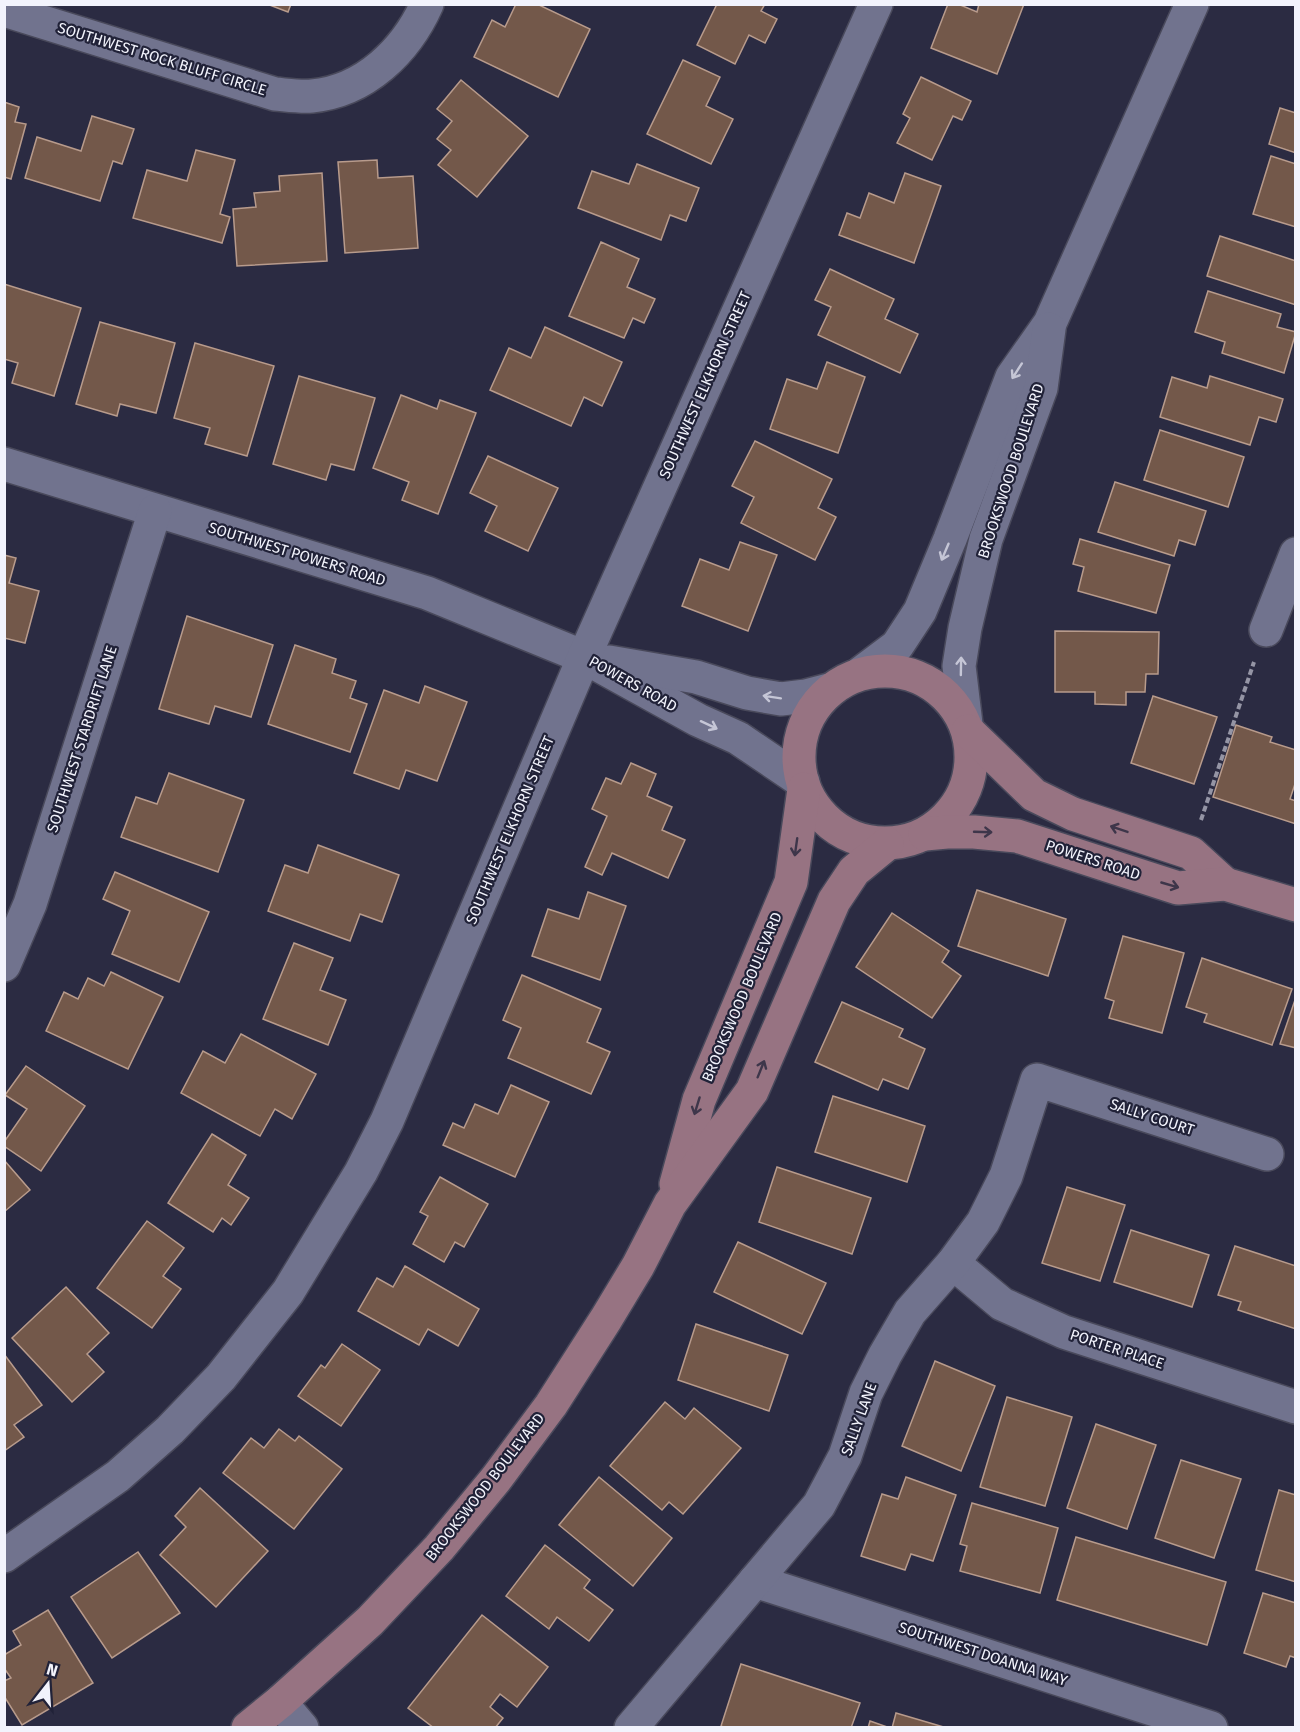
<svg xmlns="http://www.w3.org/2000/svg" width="1300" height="1732" viewBox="0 0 1300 1732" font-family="'Fira Sans',sans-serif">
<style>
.building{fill:#73584a;stroke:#b89b8c;stroke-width:1.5}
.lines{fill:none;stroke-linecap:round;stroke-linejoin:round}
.minor-casing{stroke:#49495b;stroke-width:36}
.tertiary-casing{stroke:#49495b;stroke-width:36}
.secondary-casing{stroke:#49495b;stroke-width:36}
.path{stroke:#9595a5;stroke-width:4;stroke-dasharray:6 3;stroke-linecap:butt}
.minor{stroke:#71738e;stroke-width:33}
.tertiary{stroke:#71738e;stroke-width:33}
.secondary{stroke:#977382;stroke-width:33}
.oneway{stroke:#c5c6d6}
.oneway2{stroke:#3e364a}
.labels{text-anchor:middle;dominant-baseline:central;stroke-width:4.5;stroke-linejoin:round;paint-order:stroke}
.street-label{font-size:15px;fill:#f2f3fc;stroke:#212238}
</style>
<rect width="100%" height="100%" fill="#2b2b42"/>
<g class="building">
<path d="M267 4H291L288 12Z"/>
<path d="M516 4H537L590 29 558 97 474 57 492 20 505 27Z"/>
<path d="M717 4H765L761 11 777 19 765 43 749 35 735 64 697 45Z"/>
<path d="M948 4H958L977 12 979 4H1024L997 74 931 48Z"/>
<path d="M683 60 720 77 706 106 733 119 711 164 647 134Z"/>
<path d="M921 77 971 101 962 120 953 116 932 160 897 143 910 118 903 114Z"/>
<path d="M461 80 528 136 477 197 438 165 451 150 437 139 452 121 437 109Z"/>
<path d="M4 102 19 107 15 122 26 124 11 179 4 177Z"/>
<path d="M1280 108 1296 113V153L1269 144Z"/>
<path d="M92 116 134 129 122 164 113 161 100 201 25 178 37 137 81 151Z"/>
<path d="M196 150 235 160 220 214 230 217 222 243 133 218 147 170 187 181Z"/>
<path d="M1271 156 1296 164V227L1253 214Z"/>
<path d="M377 160 378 178 413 176 418 248 345 253 338 162Z"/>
<path d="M637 164 699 188 686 221 670 215 661 240 578 208 592 171 629 184Z"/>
<path d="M322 173 327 261 237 266 233 209 256 207 254 193 280 191 279 176Z"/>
<path d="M905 173 941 186 914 263 839 235 847 213 860 218 869 193 894 203Z"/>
<path d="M1220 236 1296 261V305L1207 276Z"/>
<path d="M601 242 639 259 627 287 655 299 644 323 633 318 624 338 569 316Z"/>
<path d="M830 269 894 299 885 319 918 334 900 373 818 335 831 307 815 300Z"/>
<path d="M4 284 81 308 54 396 12 383 18 363 4 359Z"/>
<path d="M1208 291 1281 314 1277 327 1296 332 1284 373 1222 353 1225 342 1195 332Z"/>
<path d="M100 322 175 343 156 413 120 404 117 416 76 404Z"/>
<path d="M545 327 622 362 602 406 584 397 571 426 490 390 509 348 531 358Z"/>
<path d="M195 343 274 366 247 456 205 444 210 428 174 418Z"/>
<path d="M827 362 865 377 838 453 770 429 787 379 817 389Z"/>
<path d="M299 376 375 398 354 470 331 464 326 480 273 464Z"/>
<path d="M1210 376 1283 399 1276 422 1259 417 1250 445 1160 417 1172 377 1207 388Z"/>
<path d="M401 395 437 409 440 400 476 413 438 514 402 500 409 482 373 468Z"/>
<path d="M1160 430 1244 457 1228 507 1144 480Z"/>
<path d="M755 441 832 479 818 508 836 517 815 560 741 523 754 497 732 486Z"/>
<path d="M488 456 558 488 528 551 485 531 497 506 470 493Z"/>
<path d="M1115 482 1206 511 1195 545 1179 540 1174 556 1098 532Z"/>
<path d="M1080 539 1170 565 1156 613 1078 591 1084 567 1073 564Z"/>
<path d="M740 542 777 555 748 631 682 606 700 559 729 570Z"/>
<path d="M4 555 16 558 9 583 39 591 25 643 4 638Z"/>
<path d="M187 616 273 645 251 717 215 706 209 724 159 709Z"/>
<path d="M1055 631 1159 632 1158 674H1146L1145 692H1126V705L1095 704V692H1055Z"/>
<path d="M295 645 336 659 332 673 356 681 350 698 367 704 350 752 268 724Z"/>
<path d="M425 686 467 702 437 781 406 770 399 789 354 773 384 690 419 703Z"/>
<path d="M1153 696 1217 717 1194 784 1131 763Z"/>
<path d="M1236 725 1272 737 1270 742 1296 750V781L1290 799 1296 801V824L1213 797Z"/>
<path d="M631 763 656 774 647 796 672 807 662 830 685 840 668 878 612 853 602 875 585 867 607 816 592 809 606 778 621 784Z"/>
<path d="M169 773 244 800 218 872 121 837 136 797 157 804Z"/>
<path d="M318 845 399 875 382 922 360 914 350 941 268 911 285 865 308 873Z"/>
<path d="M115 872 209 912 179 982 112 954 130 911 103 899Z"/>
<path d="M977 890 1066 919 1048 976 958 946Z"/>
<path d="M588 892 626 906 600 980 532 956 548 909 579 919Z"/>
<path d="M892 913 949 951 942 962 961 976 932 1018 856 967Z"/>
<path d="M1123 936 1184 953 1162 1033 1109 1018 1114 1001 1105 998Z"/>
<path d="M294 943 333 958 320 990 346 1000 328 1045 263 1019Z"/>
<path d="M1202 958 1292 989 1272 1045 1204 1022 1207 1014 1186 1007Z"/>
<path d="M111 972 163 997 128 1069 46 1031 64 992 78 999 88 978 104 986Z"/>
<path d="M522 975 601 1009 587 1042 610 1052 591 1094 508 1058 521 1028 503 1020Z"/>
<path d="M1296 997V1048L1280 1044Z"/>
<path d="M842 1002 903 1029 899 1037 925 1049 908 1089 883 1079 878 1090 815 1062Z"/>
<path d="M241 1034 316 1074 292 1119 275 1109 260 1136 181 1093 203 1051 225 1063Z"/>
<path d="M26 1066 85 1106 41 1171 4 1146V1142L27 1109 5 1095Z"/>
<path d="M511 1085 549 1102 515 1177 443 1145 453 1123 464 1128 475 1104 498 1114Z"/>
<path d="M833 1096 925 1126 907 1182 815 1152Z"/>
<path d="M212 1134 246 1155 228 1185 249 1198 231 1225 222 1218 213 1232 168 1203Z"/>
<path d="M4 1160 30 1190 4 1212Z"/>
<path d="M777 1167 871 1198 852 1254 759 1222Z"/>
<path d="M440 1177 488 1204 464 1247 455 1242 444 1262 413 1244 428 1216 420 1212Z"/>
<path d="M1067 1187 1125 1205 1100 1281 1042 1263Z"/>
<path d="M147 1221 184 1248 163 1276 181 1289 152 1328 97 1288Z"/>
<path d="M1131 1230 1209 1255 1192 1307 1114 1282Z"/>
<path d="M738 1242 826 1283 802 1334 714 1292Z"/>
<path d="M1235 1246 1296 1266V1329L1238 1310 1241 1302 1218 1295Z"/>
<path d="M405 1266 479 1309 458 1346 428 1329 419 1345 358 1311 377 1278 393 1287Z"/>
<path d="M66 1287 109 1333 87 1354 104 1372 72 1402 12 1338Z"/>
<path d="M696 1324 788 1355 769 1411 678 1380Z"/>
<path d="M342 1344 380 1370 341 1426 298 1396 321 1365 325 1368Z"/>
<path d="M4 1354 42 1405 14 1425 24 1437 4 1451Z"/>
<path d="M935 1361 995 1386 961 1471 902 1446Z"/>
<path d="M1007 1397 1072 1417 1045 1506 980 1487Z"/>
<path d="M665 1402 685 1419 694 1408 741 1448 683 1514 669 1502 662 1510 610 1466Z"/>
<path d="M1096 1424 1156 1445 1127 1529 1067 1508Z"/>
<path d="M279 1429 295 1441 299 1436 342 1469 294 1529 223 1473 251 1438 264 1448Z"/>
<path d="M1181 1460 1241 1479 1214 1558 1155 1538Z"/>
<path d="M599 1477 672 1538 633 1586 559 1525Z"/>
<path d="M906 1477 956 1495 933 1561 911 1554 905 1570 861 1556 882 1494 898 1499Z"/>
<path d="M200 1488 268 1551 216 1607 160 1555 186 1527 175 1516Z"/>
<path d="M1279 1490 1296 1495V1582L1256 1570Z"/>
<path d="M972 1503 1058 1528 1040 1593 960 1571 967 1546 960 1544Z"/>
<path d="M1076 1537 1226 1582 1207 1645 1057 1600Z"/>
<path d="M545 1545 590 1580 584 1588 613 1610 589 1641 557 1617 549 1629 506 1596Z"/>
<path d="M138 1552 180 1613 112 1658 71 1597Z"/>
<path d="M1263 1593 1296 1603V1658L1290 1656 1286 1667 1244 1653Z"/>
<path d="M48 1610 93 1683 22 1725 4 1696V1681L11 1678 4 1668V1655L21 1645 13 1631Z"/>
<path d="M482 1615 548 1667 517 1707 500 1694 490 1707 503 1718 495 1728H434L408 1708Z"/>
<path d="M741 1664 860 1703 851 1728H726L721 1726Z"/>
<path d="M896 1713 947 1728H892Z"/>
<path d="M870 1721 890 1728H868Z"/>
</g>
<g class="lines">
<defs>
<g id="minor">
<path d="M4 10 275 94C287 95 300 97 312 96 365 91 406 51 427 4"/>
<path d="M4 464 427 593 584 657 698 720 738 738 803 782"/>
<path d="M1266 630 1296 554"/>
<path d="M609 662 696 677 747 693 781 699 806 696 829 690"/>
<path d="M4 965 30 904 155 511"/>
<path d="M953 1263 1002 1304 1064 1332 1296 1407"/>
<path d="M4 1556 118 1476 170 1430 221 1377 288 1292 361 1172 387 1121 584 657 876 4"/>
<path d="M755 1581 1211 1728"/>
<path d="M280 1702 302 1728"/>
<path d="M631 1728 819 1505 845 1456 866 1393 885 1355 910 1312 953 1263 983 1222 1006 1176 1037 1080 1267 1154"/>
</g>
<g id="tertiary">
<path d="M861 673 897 646 920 611 950 539 1012 377 1050 323 1192 4"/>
<path d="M966 724 959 666 965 628 986 539 1041 388 1049 329"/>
</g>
<g id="secondary">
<circle cx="885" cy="757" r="86"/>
<path d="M968 731 1034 795 1073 814 1191 853 1225 884"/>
<path d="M925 834 947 832H974L1017 836 1178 888 1225 884 1296 905"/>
<path d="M676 1184 699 1100 791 882 804 789"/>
<path d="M248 1728 280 1702 370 1621 439 1548 496 1479 551 1405 606 1319 638 1266 670 1204 752 1091 834 901 854 871 887 844"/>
</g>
</defs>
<use href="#minor" class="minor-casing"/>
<use href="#tertiary" class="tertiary-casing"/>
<use href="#secondary" class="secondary-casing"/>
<path class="path" d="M1201 820 1254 662"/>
<use href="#minor" class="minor"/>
<use href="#tertiary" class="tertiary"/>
<use href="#secondary" class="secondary"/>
</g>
<defs><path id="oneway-shaft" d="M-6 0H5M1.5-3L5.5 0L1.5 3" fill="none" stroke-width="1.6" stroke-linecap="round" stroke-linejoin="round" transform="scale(1.5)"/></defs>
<g class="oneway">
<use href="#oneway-shaft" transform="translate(1017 371) rotate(123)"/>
<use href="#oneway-shaft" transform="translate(945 552) rotate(113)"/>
<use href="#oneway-shaft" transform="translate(961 666) rotate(-89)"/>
<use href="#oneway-shaft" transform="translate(772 697) rotate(-171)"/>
<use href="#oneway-shaft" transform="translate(709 725) rotate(25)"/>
</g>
<g class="oneway2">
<use href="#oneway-shaft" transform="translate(1119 829) rotate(-161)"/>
<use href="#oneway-shaft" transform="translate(983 832) rotate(2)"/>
<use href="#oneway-shaft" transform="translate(796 847) rotate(98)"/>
<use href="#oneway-shaft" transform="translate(1170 885) rotate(16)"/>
<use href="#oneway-shaft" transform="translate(761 1069) rotate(-68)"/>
<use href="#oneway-shaft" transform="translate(697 1106) rotate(107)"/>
</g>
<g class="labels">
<g class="street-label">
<text transform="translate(162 59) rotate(17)">SOUTHWEST ROCK BLUFF CIRCLE</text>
<text transform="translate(705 385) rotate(-66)">SOUTHWEST ELKHORN STREET</text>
<text transform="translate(1011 471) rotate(-72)">BROOKSWOOD BOULEVARD</text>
<text transform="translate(297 554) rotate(17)">SOUTHWEST POWERS ROAD</text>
<text transform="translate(633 684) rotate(29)">POWERS ROAD</text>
<text transform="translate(82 739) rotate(-72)">SOUTHWEST STARDRIFT LANE</text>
<text transform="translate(510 830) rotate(-67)">SOUTHWEST ELKHORN STREET</text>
<text transform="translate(1093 860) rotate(18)">POWERS ROAD</text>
<text transform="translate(742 997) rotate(-67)">BROOKSWOOD BOULEVARD</text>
<text transform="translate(1152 1117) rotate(18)">SALLY COURT</text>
<text transform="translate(1117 1349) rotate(18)">PORTER PLACE</text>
<text transform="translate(859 1419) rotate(-70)">SALLY LANE</text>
<text transform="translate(485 1487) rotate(-52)">BROOKSWOOD BOULEVARD</text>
<text transform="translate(983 1654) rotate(18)">SOUTHWEST DOANNA WAY</text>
</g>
</g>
<rect width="1300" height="1732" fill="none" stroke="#f2f3fc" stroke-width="12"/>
<g transform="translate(48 1684) rotate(17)" stroke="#212238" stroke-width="4.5" paint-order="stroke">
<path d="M0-4.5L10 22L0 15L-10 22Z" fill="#f2f3fc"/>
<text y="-9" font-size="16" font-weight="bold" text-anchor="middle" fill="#f2f3fc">N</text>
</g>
</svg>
